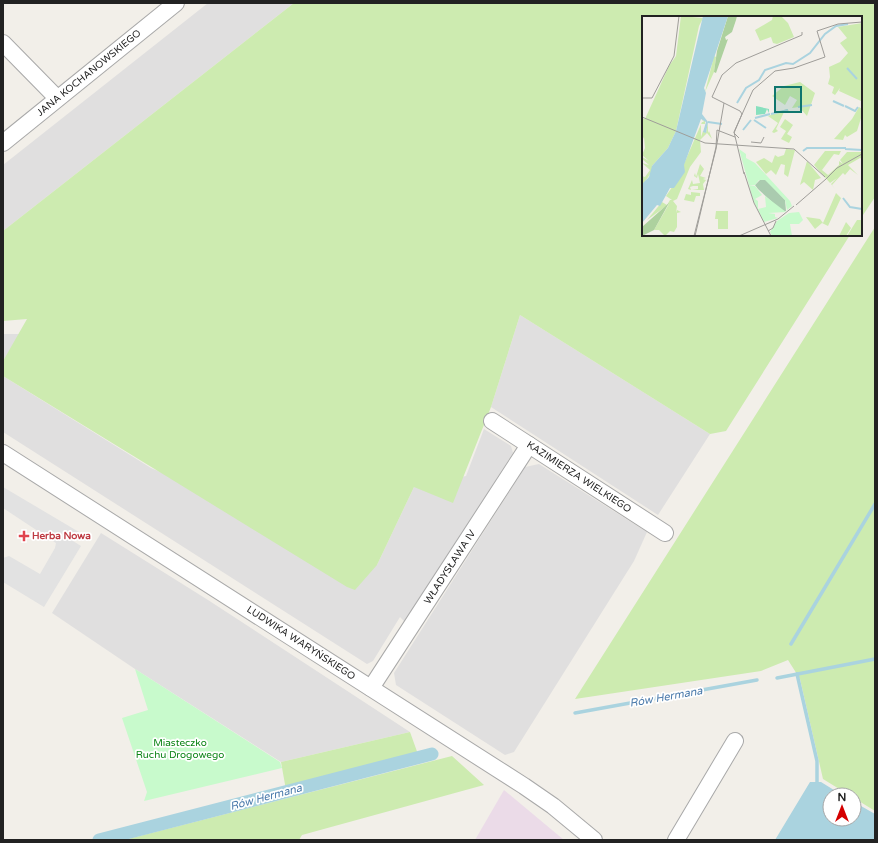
<svg xmlns="http://www.w3.org/2000/svg" width="878" height="843" viewBox="0 0 878 843" font-family="'Varela Round',sans-serif">
<style>
.residential{fill:#e0dfdf}
.industrial{fill:#ebdbe8}
.grass{fill:#cdebb0}
.park{fill:#c8facc}
.parking{fill:#e2e2e2}
.water{fill:#aad3df}
.lines{fill:none;stroke-linecap:round;stroke-linejoin:round}
.stream{stroke:#aad3df;stroke-width:3.5}
.canal{stroke:#aad3df;stroke-width:13}
.minor-casing{stroke:#a9a9a9;stroke-width:18}
.minor{stroke:#fff;stroke-width:16}
.health-dot{fill:#e0444e;stroke:#fff;stroke-width:1.5}
.labels{text-anchor:middle;dominant-baseline:central;stroke-width:3.5;stroke-linejoin:round;paint-order:stroke}
.street-label{font-size:10px;fill:#222;stroke:#fff}
.health-label{font-size:10px;font-weight:bold;fill:#be3a42;stroke:#fff;text-anchor:start}
.park-label{font-size:10px;fill:#0c8416;stroke:#fff}
.water-label{font-size:11px;font-style:italic;fill:#4a7aab;stroke:#fff}
.inset-river{fill:none;stroke:#aad3df;stroke-width:2}
.inset-road{fill:none;stroke:#9f9d99;stroke-width:1}
.view{fill:#0f766e;fill-opacity:0.15;stroke:#0f766e;stroke-width:2}
.inset-edge{fill:none;stroke:#222;stroke-width:2}
</style>
<rect width="100%" height="100%" fill="#f2efe9"/>
<g class="residential">
<path d="M208 3H294L3 231V165Z"/>
<path d="M520 315 710 434 658 515 491 407Z"/>
<path d="M3 334H20L3 361Z"/>
<path d="M3 376 151 468 377 565 414 487 466 476 484 429 511 446 513 453 406 623 400 617 373 661 367 664 3 432Z"/>
<path d="M539 464 647 532 634 561 514 752 505 755 396 685 394 673 525 467Z"/>
<path d="M101 533 208 600 410 732 281 762 135 669 52 613Z"/>
</g>
<path class="industrial" d="M504 790 564 840H475Z"/>
<g class="grass">
<path d="M294 3H875V197L861 218V17H643V235H850L726 431 710 434 520 315 491 407 453 503 414 487 377 565 355 590 347 587 3 376V361L27 319 3 321V231Z"/>
<path d="M875 227V811L854 798V795H849L823 779 800 679 788 660 761 671 575 699Z"/>
<path d="M410 732 419 757 425 762 286 790 281 762Z"/>
<path d="M452 756 484 785 302 835 299 840H124Z"/>
</g>
<path class="park" d="M135 669 280 762 282 768 144 801 147 792 122 718 148 710Z"/>
<path class="parking" d="M3 487 79 532 73 541 81 546 44 607 3 582V558L9 556 40 574 55 548 56 543 3 508Z"/>
<path class="water" d="M810 782H821L842 795H830V819H854V802L875 814V840H775Z"/>
<g class="lines">
<g class="stream">
<path d="M791 644 875 504"/>
<path d="M797 674 817 761V782"/>
<path d="M777 678 875 659"/>
<path d="M575 713 757 680"/>
</g>
<path class="canal" d="M99 840 432 754"/>
<defs>
<g id="minor">
<path d="M3 43 57 98"/>
<path d="M3 143 176 3"/>
<path d="M492 421 665 533"/>
<path d="M3 453 524 786 553 806 594 840"/>
<path d="M371 688 529 445"/>
<path d="M676 840 735 741"/>
</g>
</defs>
<use href="#minor" class="minor-casing"/>
<use href="#minor" class="minor"/>
</g>
<path class="health-dot" d="M22 530h4v4h4v4h-4v4h-4v-4h-4v-4h4z"/>
<g class="labels">
<g class="street-label">
<text transform="translate(89 73) rotate(-39)">JANA KOCHANOWSKIEGO</text>
<text transform="translate(579 477) rotate(33)">KAZIMIERZA WIELKIEGO</text>
<text transform="translate(450 567) rotate(-57)">WŁADYSŁAWA IV</text>
<text transform="translate(301 643) rotate(33)">LUDWIKA WARYŃSKIEGO</text>
</g>
<g class="health-label">
<text x="32" y="536">Herba Nowa</text>
</g>
<g class="park-label">
<text x="180" y="743">Miasteczko<tspan x="180" dy="12">Ruchu Drogowego</tspan></text>
</g>
<g class="water-label">
<text transform="translate(666 697) rotate(-10)">Rów Hermana</text>
<text transform="translate(266 797) rotate(-15)">Rów Hermana</text>
</g>
</g>
<g transform="translate(642 16)">
<rect width="220" height="220" fill="#f2efe9"/>
<path d="M39 0 61 2 57 10 34 115 26 132 10 150 11 154 0 170V160L3 161 8 154 0 147 7 149 0 143V141L7 145 0 139 3 132 2 121 0 125V102L3 103 27 50 34 40ZM131 0H139L146 7 152 21 135 28 131 27 129 21 118 25 113 14 130 4ZM220 7V74L219 85 197 75 198 72 193 79 190 77 192 71 186 68 188 61 187 51 198 46 206 37 198 27 205 22 196 11ZM72 40 74 41 72 56 63 76ZM158 66 173 77 165 100 157 91 150 92 155 84 148 80 143 89 130 80 142 70ZM217 91 220 93V99L215 115 205 121 203 119 201 124 192 123 210 103ZM145 93 147 95 142 96 134 113 136 115 132 117 130 116 136 107 126 100ZM143 103 151 109 145 118 150 121 147 127 139 123 144 115 138 111ZM60 104 63 105V108H59V121L61 115 64 117 66 106V117L67 115 70 123 65 117 58 124 59 136 48 151 35 183 31 185 35 190 34 197 35 194 39 196 35 197V211L32 216 28 215 23 220 17 214H12L27 188 5 204 20 186 25 189 28 184H30L24 180 35 164 60 106H62ZM144 133 153 134 146 161 142 158 143 149 139 148 134 159 129 154 124 158 114 146 122 142 130 147 133 139 136 141 142 139ZM183 135H199L197 139 192 138 180 154 186 159 197 149V145L201 148 198 144 205 136H220V143L218 142 206 149 216 159 208 153 203 159 201 157 190 169 193 173 189 168 195 162 188 167 172 149ZM165 145 179 162 173 164 171 174 162 166 158 169ZM58 148 62 153 58 160 64 162 61 163 64 164 61 168 62 174H50L56 173V170H51L48 171 49 174 46 173 50 164 51 168 58 167 56 158 55 162 52 160 53 157 54 161ZM49 176 58 177V180H54L52 186 42 184 44 178 49 179ZM194 177 199 182 186 210 180 207 173 213 164 201 178 203 181 207ZM74 195H86V213H76V203H73ZM220 198V220H205L215 204H219ZM204 206 209 212 204 220H197Z" fill="#cdebb0"/>
<path d="M86 0H95L94 4 90 16 83 21 84 24 86 23 74 57 72 56 75 35ZM27 187 12 214 0 220V211Z" fill="#add19e"/>
<path d="M121 161 143 184 144 195H140L116 173 113 169Z" fill="#aacbaf"/>
<path d="M97 133 104 138V142L113 147 148 185 150 190 145 194 143 184 123 164H117L113 169H107ZM107 169 113 170 120 179 113 183 116 185V193L124 191 123 180 144 196 126 197 133 198V201L136 202 122 206 111 184ZM157 196 161 204 157 208H148L150 220H130L128 216 135 205 147 197Z" fill="#c8facc"/>
<path d="M114 90 127 93V97L125 93 123 98 114 99Z" fill="#88e0be"/>
<path d="M61 0H86L62 72 64 77 60 98 66 106 64 117 61 116 64 106 59 103 42 149 43 156 32 172H28L18 190 15 189 0 207V168L7 161 10 150 26 132 34 115Z" fill="#aad3df"/>
<path class="inset-river" d="M205 52 215 63M191 85 202 90M95 87 104 72 117 64 123 54 144 47 151 48 168 37 183 18 194 10 206 8M203 90 213 95 216 91M156 91 170 89M129 98 146 94M113 102 128 98M112 104 124 112M66 106 80 108M101 114 109 104M203 133 220 134M161 135 165 132H204M201 182 208 191 220 193"/>
<path class="inset-road" d="M175 15 196 8 220 6M175 15 183 41M0 82H10L32 40 37 0M98 95 70 81 80 59 94 47 160 19V16M0 101 63 127 152 133 183 161M97 122 92 117 100 98 98 95M109 126 119 127 122 121M102 156 112 187 129 220M102 158 92 116 111 74 133 55 152 52 183 41M184 163 195 152 220 138M154 189 184 163M126 215 131 212 134 205M52 220 74 133 82 87M53 220 74 131 75 114 93 121M97 220 136 203 152 190"/>
<path class="view" d="M133 71H159V96H133Z"/>
<rect width="220" height="220" class="inset-edge"/>
</g>
<rect width="878" height="843" fill="none" stroke="#222222" stroke-width="8"/>
<g transform="translate(842 807)"><circle r="19" fill="#ffffff" stroke="#a7a7a7"/>
<path d="M0-3L7 15L0 10L-7 15Z" fill="#d40000"/>
<text y="-6" font-size="11" font-weight="bold" text-anchor="middle" fill="#222222">N</text>
</g>
</svg>
